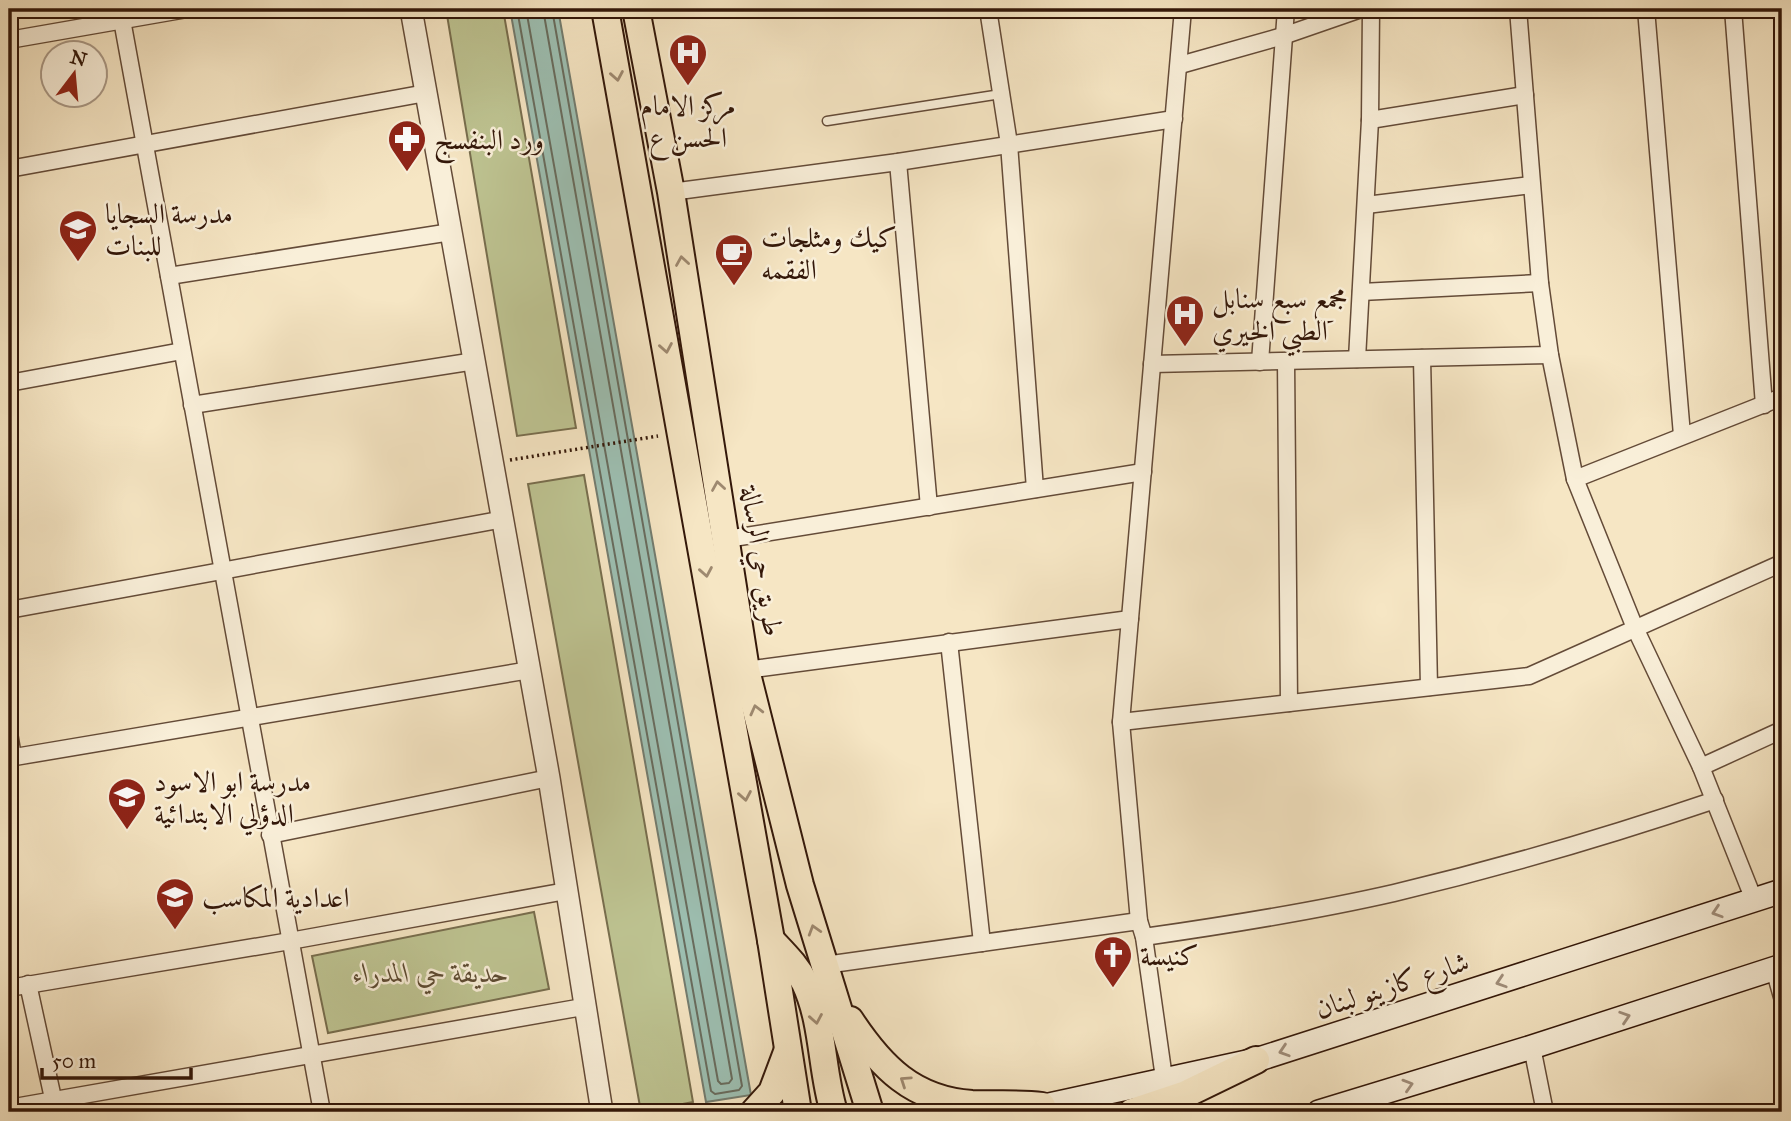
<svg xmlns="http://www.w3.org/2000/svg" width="1791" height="1121" viewBox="0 0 1791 1121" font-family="'IM FELL Great Primer',Amiri,serif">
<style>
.green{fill:#bec492;stroke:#786e4e;stroke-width:2}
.water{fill:#9dc0b3;stroke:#737c6f;stroke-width:2}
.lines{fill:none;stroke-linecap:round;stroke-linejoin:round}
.shore{stroke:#686c5e;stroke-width:2}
.service-casing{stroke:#644b38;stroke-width:11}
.minor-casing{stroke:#644b38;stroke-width:19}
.tertiary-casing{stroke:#644b38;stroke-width:24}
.secondary-casing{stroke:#331709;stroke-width:26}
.primary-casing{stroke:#331709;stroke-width:30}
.path{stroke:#331709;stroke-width:3.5;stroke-dasharray:2 3.5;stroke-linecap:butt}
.service{stroke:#f9efd9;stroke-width:8}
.minor{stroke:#f9efd9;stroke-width:16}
.tertiary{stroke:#f9efd9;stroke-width:21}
.secondary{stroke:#f9efd9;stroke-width:23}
.primary{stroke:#f6e6c4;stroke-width:26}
.oneway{stroke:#9e8970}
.oneway2{stroke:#a08e7b}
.labels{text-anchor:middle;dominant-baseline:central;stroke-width:5;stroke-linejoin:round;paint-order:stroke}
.poi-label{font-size:28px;fill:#331709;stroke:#f9efd9;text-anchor:start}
.street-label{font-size:28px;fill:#331709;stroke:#f9efd9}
.park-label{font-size:28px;font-style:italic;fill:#5d4b32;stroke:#f9efd9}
</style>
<rect width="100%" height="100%" fill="#f6e6c4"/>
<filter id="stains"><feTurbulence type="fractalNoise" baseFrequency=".00286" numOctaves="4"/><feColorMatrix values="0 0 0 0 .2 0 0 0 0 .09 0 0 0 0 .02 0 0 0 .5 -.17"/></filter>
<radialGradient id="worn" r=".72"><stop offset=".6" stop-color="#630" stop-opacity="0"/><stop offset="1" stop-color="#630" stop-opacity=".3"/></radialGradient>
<g class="green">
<path d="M446 9H503L576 428 517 436Z"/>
<path d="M584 475 693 1102 641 1112 528 484Z"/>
<path d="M534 912 549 989 328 1033 312 956Z"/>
</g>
<path class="water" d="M510 9H558L751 1095 706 1102Z"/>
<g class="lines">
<g class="shore">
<path d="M517 9 711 1091 715 1094 739 1090 742 1086 552 9"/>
<path d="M526 9 718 1081 721 1084 729 1083 732 1079 543 9"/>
</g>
<defs>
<path id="service" d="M827 121 1001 94"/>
<g id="minor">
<path d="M120 9 322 1112"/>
<path d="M988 9 1009 144 1035 489"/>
<path d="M1518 9 1540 283 1550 355 1575 479 1635 628 1701 767 1754 900"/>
<path d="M1646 9 1682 435"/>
<path d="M1733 9 1764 405"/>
<path d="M9 40 187 9"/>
<path d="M1180 65 1283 36 1361 9"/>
<path d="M1370 120 1525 95"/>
<path d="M898 162 929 507"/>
<path d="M9 169 426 93"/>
<path d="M671 192 898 162 1174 119"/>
<path d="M1366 205 1531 185"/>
<path d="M169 276 451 232"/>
<path d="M1361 292 1540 283"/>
<path d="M1422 358 1429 687"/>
<path d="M1357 359 1370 120 1371 9"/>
<path d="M1286 361 1289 703"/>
<path d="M1260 362 1286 9"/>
<path d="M1152 364 1550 355"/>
<path d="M9 383 182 351"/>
<path d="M192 405 475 361"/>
<path d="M1575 479 1782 397"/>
<path d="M727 539 1143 472"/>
<path d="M9 610 504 519"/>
<path d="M949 642 982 943"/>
<path d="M746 670 1130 619"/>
<path d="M1121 722 1529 676 1782 563"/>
<path d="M9 733 13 757"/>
<path d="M9 758 530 670"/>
<path d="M1701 767 1782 730"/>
<path d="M270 835 549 778"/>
<path d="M1144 937C1228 925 1311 912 1394 893 1503 867 1609 836 1715 800"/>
<path d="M825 965 1139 921"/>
<path d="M1774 969 1782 997"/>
<path d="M28 984 56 1112"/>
<path d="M9 988 290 941 566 891"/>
<path d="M1532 1047 1545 1112"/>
<path d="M1164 1078 1144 937 1139 921 1121 722 1183 9"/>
<path d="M9 1108 583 1007"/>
</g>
<path id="tertiary" d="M411 9 549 778 602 1112"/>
<g id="secondary">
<path d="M1026 1110 1256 1060 1782 891"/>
<path d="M1319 1112 1532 1047 1782 966"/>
</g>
<g id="primary">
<path d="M605 9 771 940 798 1112"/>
<path d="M636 9 671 192 746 670 800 885 870 1112"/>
<path d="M771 940C784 954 797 966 805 983 824 1023 821 1071 834 1112"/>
<path d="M850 1020C881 1067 913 1100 972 1104 996 1105 1019 1103 1042 1106"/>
<path d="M754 1112 772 1092 787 1052"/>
<path d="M1132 1112 1186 1094 1256 1060"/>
</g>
</defs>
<use href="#service" class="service-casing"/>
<use href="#minor" class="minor-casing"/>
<use href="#tertiary" class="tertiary-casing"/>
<use href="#secondary" class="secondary-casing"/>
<use href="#primary" class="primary-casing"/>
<path class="path" d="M510 460 658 436"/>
<use href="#service" class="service"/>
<use href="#minor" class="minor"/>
<use href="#tertiary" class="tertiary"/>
<use href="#secondary" class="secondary"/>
<use href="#primary" class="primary"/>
</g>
<defs><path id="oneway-chevron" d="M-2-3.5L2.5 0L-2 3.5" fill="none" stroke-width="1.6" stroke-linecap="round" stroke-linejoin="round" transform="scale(1.75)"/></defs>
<g class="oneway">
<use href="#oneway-chevron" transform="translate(617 76) rotate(80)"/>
<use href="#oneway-chevron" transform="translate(682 261) rotate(-99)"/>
<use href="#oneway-chevron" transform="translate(666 348) rotate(80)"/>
<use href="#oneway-chevron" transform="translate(718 486) rotate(-99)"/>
<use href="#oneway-chevron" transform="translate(706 572) rotate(80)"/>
<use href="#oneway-chevron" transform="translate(756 710) rotate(-104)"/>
<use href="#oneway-chevron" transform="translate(745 796) rotate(80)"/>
<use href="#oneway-chevron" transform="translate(814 930) rotate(-107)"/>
<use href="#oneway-chevron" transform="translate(816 1019) rotate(80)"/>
<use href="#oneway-chevron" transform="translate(905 1081) rotate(-146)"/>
</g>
<g class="oneway2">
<use href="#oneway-chevron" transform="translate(1717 912) rotate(162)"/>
<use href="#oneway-chevron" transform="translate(1501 982) rotate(162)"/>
<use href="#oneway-chevron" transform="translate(1625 1017) rotate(-18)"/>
<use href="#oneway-chevron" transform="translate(1284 1051) rotate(162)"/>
<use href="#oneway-chevron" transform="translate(1408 1085) rotate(-17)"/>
</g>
<defs>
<symbol id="hospital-pin" viewBox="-11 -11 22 30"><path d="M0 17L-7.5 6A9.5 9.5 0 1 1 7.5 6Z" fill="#8f2418" stroke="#f9efd9"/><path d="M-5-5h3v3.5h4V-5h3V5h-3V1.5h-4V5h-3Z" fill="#fff"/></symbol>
<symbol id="pharmacy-pin" viewBox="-11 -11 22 30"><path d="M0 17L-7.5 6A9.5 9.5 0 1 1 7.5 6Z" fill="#8f2418" stroke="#f9efd9"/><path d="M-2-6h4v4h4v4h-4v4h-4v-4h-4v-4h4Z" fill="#fff"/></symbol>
<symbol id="school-pin" viewBox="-11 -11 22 30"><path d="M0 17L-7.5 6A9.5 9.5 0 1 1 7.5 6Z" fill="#8f2418" stroke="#f9efd9"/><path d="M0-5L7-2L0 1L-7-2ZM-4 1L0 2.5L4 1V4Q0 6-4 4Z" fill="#fff"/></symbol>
<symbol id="cafe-pin" viewBox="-11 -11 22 30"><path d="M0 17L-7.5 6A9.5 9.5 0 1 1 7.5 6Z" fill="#8f2418" stroke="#f9efd9"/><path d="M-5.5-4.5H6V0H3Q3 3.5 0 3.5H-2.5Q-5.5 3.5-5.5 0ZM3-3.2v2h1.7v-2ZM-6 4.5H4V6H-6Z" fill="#fff"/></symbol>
<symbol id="church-pin" viewBox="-11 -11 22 30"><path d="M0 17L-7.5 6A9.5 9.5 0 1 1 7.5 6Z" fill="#8f2418" stroke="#f9efd9"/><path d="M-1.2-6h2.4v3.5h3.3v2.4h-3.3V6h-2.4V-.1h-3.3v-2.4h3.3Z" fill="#fff"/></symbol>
</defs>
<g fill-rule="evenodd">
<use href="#hospital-pin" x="666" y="31" width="44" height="60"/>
<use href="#pharmacy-pin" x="385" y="117" width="44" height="60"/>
<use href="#school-pin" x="56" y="207" width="44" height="60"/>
<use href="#cafe-pin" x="712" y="231" width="44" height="60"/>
<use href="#hospital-pin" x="1163" y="292" width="44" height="60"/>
<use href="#school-pin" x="105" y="775" width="44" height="60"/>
<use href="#school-pin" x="153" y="875" width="44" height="60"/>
<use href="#church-pin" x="1091" y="933" width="44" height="60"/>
</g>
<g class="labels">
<g class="poi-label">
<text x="688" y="105" text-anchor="middle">مركز الامام<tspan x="688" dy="32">الحسن ع</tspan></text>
<text x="434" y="139">ورد البنفسج</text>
<text x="105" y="213">مدرسة السجايا<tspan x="105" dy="32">للبنات</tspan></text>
<text x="761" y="237">كيك ومثلجات<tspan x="761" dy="32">الفقمه</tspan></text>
<text x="1212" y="298">مجمع سبع سنابل<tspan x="1212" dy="32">الطبي الخيري</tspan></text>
<text x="154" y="781">مدرسة ابو الاسود<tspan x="154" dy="32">الدؤلي الابتدائية</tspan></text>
<text x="202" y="897">اعدادية المكاسب</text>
<text x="1140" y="955">كنيسة</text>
</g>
<g class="street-label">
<text transform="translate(762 561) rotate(81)">طريق حي الرسالة</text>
<text transform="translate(1392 985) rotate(-18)">شارع كازينو لبنان</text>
</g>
<g class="park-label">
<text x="431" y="972">حديقة حي المدراء</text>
</g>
</g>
<rect width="1791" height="1121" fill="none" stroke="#f6e6c4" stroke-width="35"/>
<rect x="10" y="10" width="1770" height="1100" fill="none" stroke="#331709" stroke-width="3.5"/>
<rect x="18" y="18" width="1756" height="1086" fill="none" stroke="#331709" stroke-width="2"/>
<g transform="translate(74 74) rotate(16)"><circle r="33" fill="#f9efd9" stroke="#aa9986" stroke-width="2"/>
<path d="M0-5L12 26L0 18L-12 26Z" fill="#8f2418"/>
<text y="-10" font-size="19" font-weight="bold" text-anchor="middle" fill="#331709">N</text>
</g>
<path d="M42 1068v10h149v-10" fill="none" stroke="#331709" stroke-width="3.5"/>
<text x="52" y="1068" font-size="21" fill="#331709" stroke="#f9efd9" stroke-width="5" paint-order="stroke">50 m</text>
<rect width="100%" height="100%" filter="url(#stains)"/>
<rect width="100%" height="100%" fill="url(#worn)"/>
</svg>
